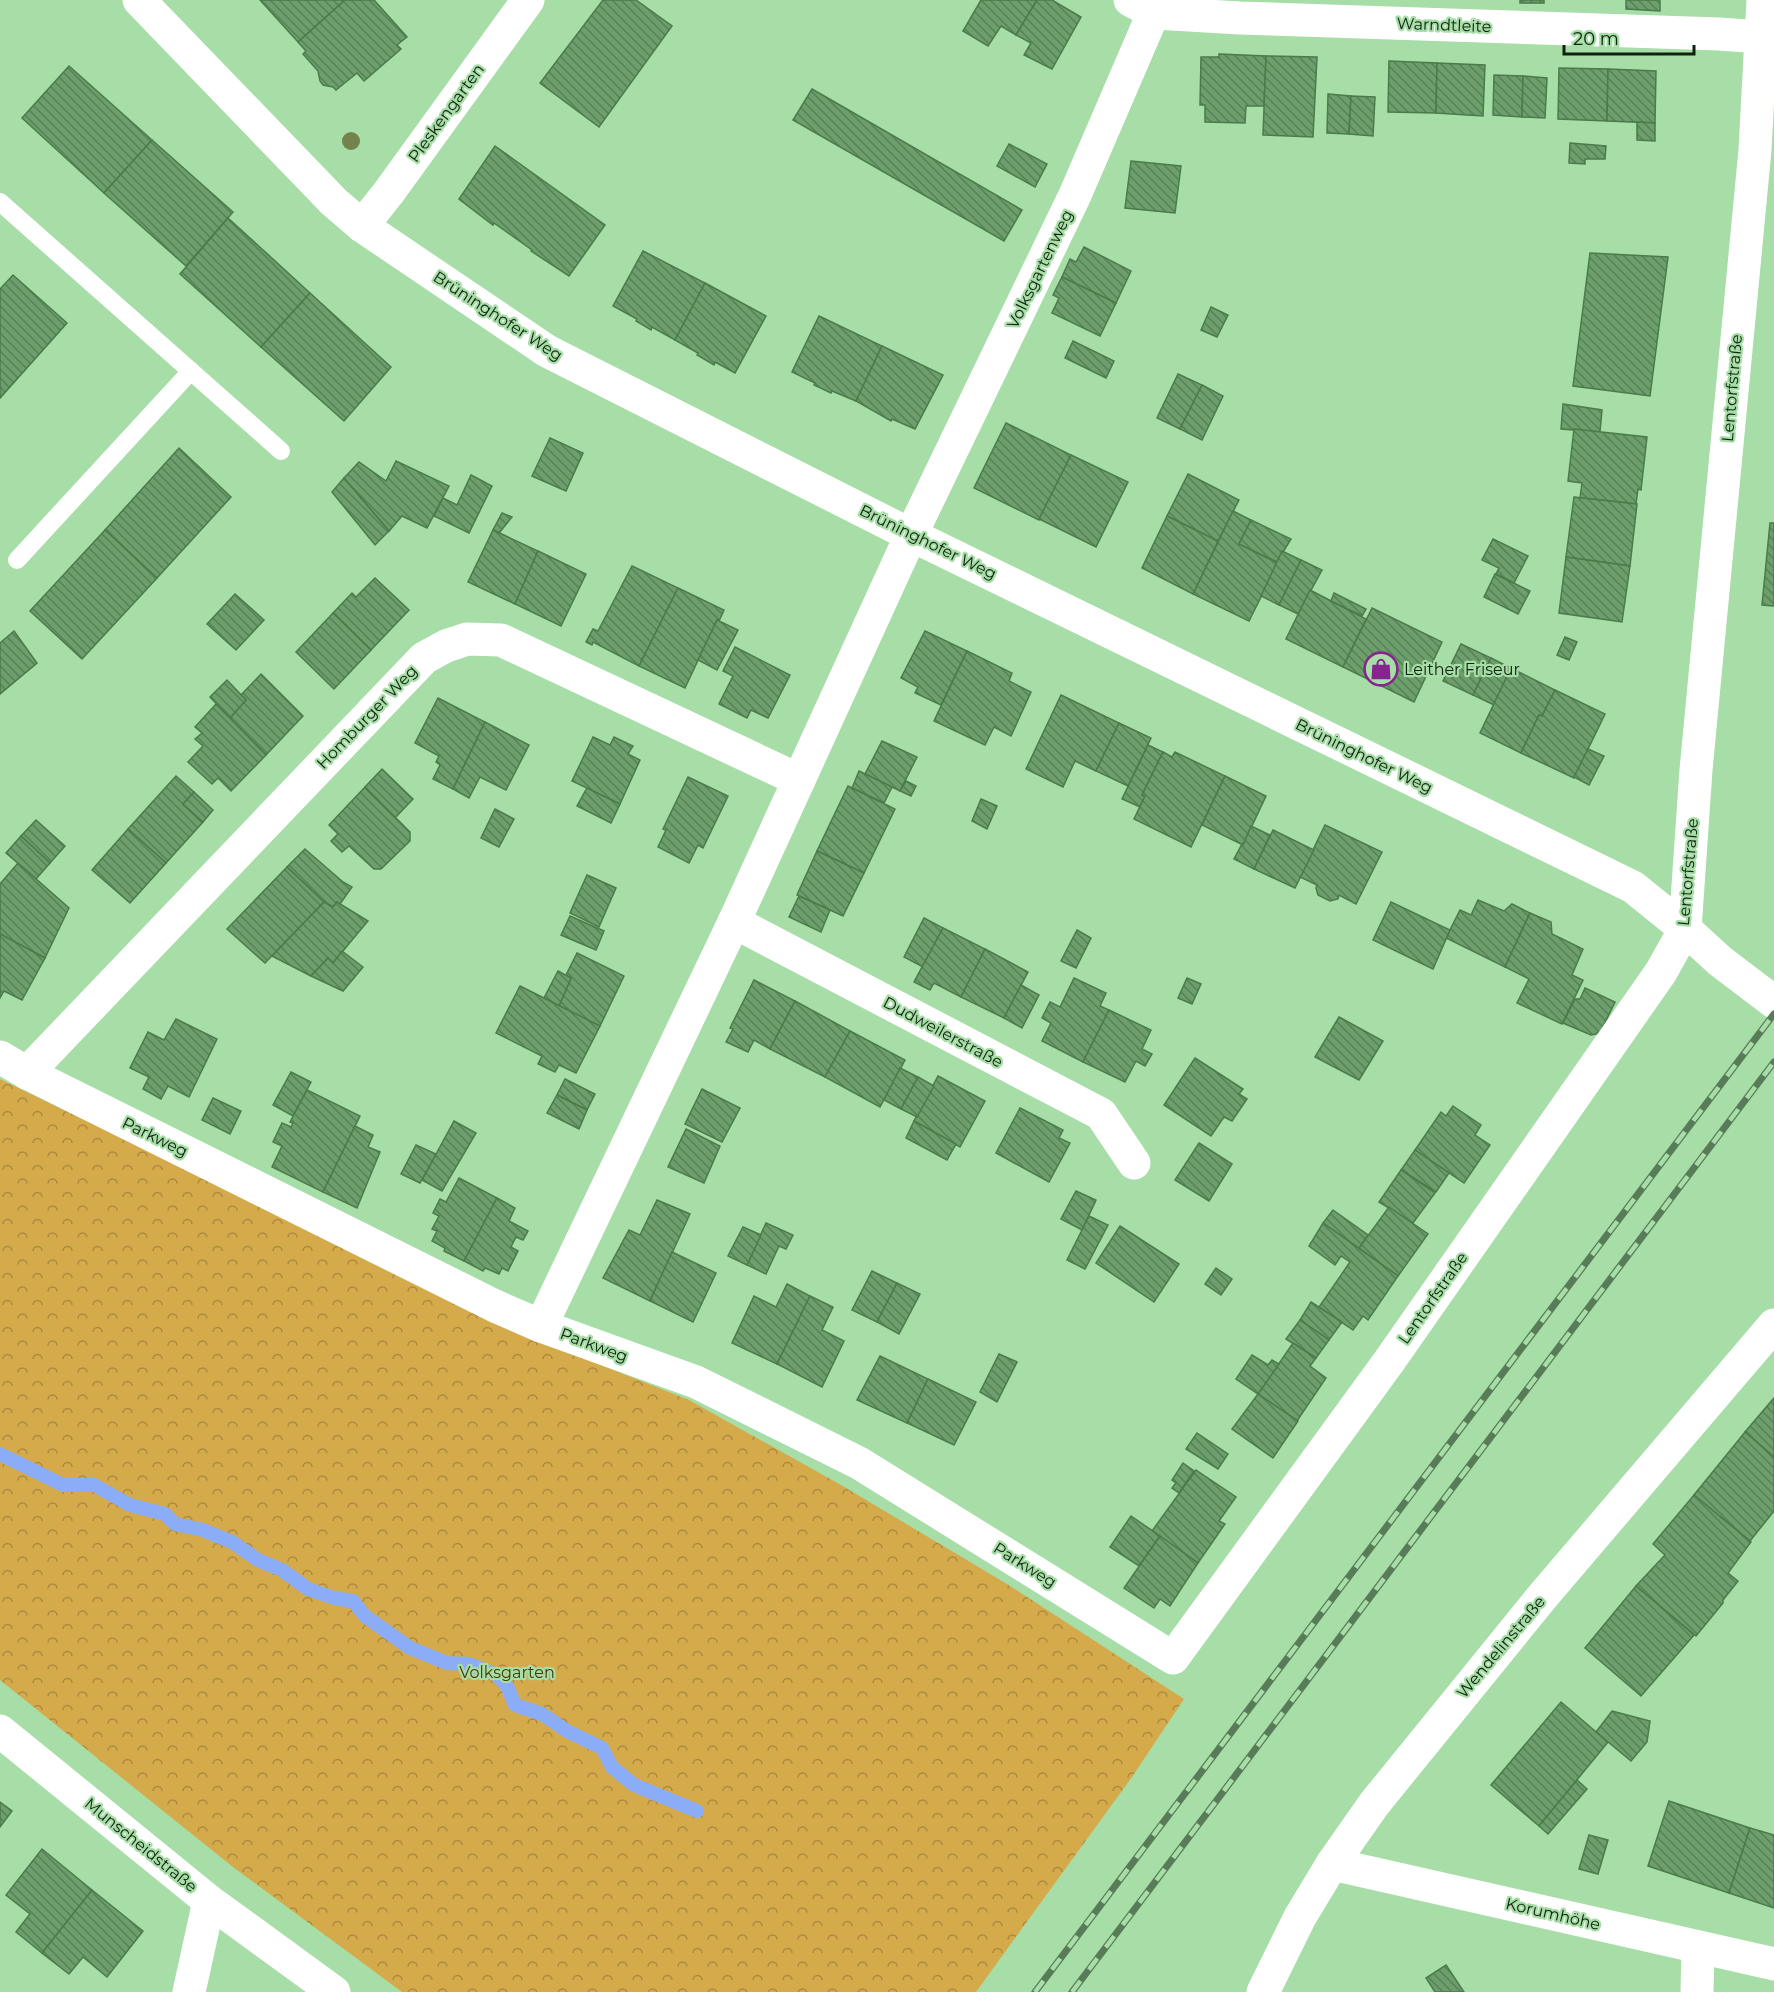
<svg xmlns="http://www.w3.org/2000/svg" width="1774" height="1992" viewBox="0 0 1774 1992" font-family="Montserrat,sans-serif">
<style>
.park{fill:url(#park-crowns)}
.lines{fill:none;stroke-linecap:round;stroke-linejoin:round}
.stream{stroke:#8badf7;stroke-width:14}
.building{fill:url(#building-back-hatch);stroke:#4a7b4a;stroke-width:1.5}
.lane{stroke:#fff;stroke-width:18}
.street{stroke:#fff;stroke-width:33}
.rail-casing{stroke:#587c58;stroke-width:7}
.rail{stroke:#a7dda7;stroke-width:4.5;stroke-dasharray:14;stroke-linecap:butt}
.tree{fill:#74824e}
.labels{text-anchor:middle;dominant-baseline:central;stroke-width:4.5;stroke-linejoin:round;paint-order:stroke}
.street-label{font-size:16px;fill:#0e220e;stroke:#a7dda7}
.poi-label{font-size:16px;fill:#0e220e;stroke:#a7dda7;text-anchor:start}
.park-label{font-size:16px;fill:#4b3705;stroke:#a7dda7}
</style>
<defs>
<pattern id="park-crowns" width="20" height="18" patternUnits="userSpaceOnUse" patternTransform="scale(1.5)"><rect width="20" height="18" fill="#d5aa4b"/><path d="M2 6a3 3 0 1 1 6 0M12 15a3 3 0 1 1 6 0" fill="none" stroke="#ab8a3d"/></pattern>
<pattern id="building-back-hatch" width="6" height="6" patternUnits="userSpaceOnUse" patternTransform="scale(1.5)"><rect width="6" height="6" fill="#6c9f6c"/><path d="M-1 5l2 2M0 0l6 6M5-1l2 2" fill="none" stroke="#578157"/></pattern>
</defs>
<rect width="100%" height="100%" fill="#a7dda7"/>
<path class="park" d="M0 1079 530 1337 689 1400 841 1485 1007 1584 1184 1699 1132 1777 976 1992H402L233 1867 0 1680Z"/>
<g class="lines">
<path class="stream" d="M0 1454 63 1485H94L130 1505 165 1514 175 1524 203 1530 232 1542 258 1560 282 1570 308 1589 334 1598 353 1601 365 1616 410 1648 447 1663 469 1664 497 1675 507 1686 515 1705 542 1714 567 1731 602 1748 612 1767 634 1785 697 1811"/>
</g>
<g class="building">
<path d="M260 0H345L298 42Z"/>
<path d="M345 0H374L407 37 397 45 401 49 364 81 357 73 336 90 333 87 323 85 320 81 318 71 303 54 306 51 298 42Z"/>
<path d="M603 0H636L672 26 599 127 540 83Z"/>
<path d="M981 0H1037L1016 35 1001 26 988 46 963 31Z"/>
<path d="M1037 0H1052L1081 17 1052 69 1024 55 1031 43 1016 35Z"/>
<rect x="1520" y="0" width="24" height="3"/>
<path d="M1626 0H1660V11L1626 9Z"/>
<path d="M1219 54 1266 56 1264 106H1246L1245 123 1205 122V105H1200L1201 57H1219Z"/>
<path d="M1266 56 1317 57 1313 137 1263 135Z"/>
<path d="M1389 61 1437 63 1436 113 1388 112Z"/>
<path d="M1437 63 1485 65 1483 116 1436 113Z"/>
<path d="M69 66 152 140 104 193 22 118Z"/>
<path d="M1559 68 1608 69 1607 121 1558 119Z"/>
<path d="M1608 69 1656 71 1655 123 1607 121Z"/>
<path d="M1494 75 1523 76 1522 117 1493 115Z"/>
<path d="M1523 76 1547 78 1545 118 1522 117Z"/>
<path d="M812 89 1022 210 1004 241 793 120Z"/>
<path d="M1328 94 1351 96 1349 134 1327 133Z"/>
<path d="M1351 96 1375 97 1373 136 1349 134Z"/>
<path d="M1637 122 1655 123V141L1637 140Z"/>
<path d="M152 140 233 212 186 266 104 193Z"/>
<path d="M1570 143 1606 146 1605 159H1585V164L1569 163Z"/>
<path d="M1009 144 1047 164 1035 187 997 166Z"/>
<path d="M495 146 605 225 569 276 531 251 532 250 494 223 493 225 459 199Z"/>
<path d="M1131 161 1181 166 1175 213 1125 208Z"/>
<path d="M228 218 310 293 261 347 180 274Z"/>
<path d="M1084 247 1131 271 1116 303 1062 277 1070 259 1076 262Z"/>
<path d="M643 251 705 283 675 340 652 327 651 330 636 321 637 319 613 306Z"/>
<path d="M1590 253 1668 257 1650 396 1573 386Z"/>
<path d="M13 275 67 323 0 398V289Z"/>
<path d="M1062 277 1116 303 1100 336 1052 313 1059 298 1053 295Z"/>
<path d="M705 283 766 316 735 373 715 362 714 365 697 355 698 353 675 340Z"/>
<path d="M310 293 391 367 344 421 261 347Z"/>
<path d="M1211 307 1228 315 1217 337 1201 330Z"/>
<path d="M819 316 882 346 856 401 832 391 831 393 814 385 815 383 792 372Z"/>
<path d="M1073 341 1114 361 1106 378 1065 358Z"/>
<path d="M882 346 943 375 915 429 892 419 891 421 856 401Z"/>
<path d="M1178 374 1202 385 1180 429 1157 418Z"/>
<path d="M1202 385 1223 396 1202 440 1180 429Z"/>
<path d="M1563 404 1602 410 1600 432 1561 429Z"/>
<path d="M1006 423 1071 455 1039 520 974 488Z"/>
<path d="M1574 429 1647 437 1641 490 1638 489 1636 504 1580 498 1582 483 1568 481Z"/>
<path d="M550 438 583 453 566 491 532 476Z"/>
<path d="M179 448 231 497 157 578 105 530Z"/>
<path d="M1071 455 1128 482 1096 547 1039 519Z"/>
<path d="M396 461 449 486 427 528 402 516 389 531 344 478 359 462 386 481Z"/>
<path d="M1188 474 1239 500 1218 541 1167 516Z"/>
<path d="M471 475 492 486 469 533 434 516 443 498 457 505Z"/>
<path d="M344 478 389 531 375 545 332 492Z"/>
<path d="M1574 497 1637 504 1630 566 1566 557Z"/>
<path d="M1233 511 1251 520 1239 544 1278 563 1249 621 1193 594Z"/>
<path d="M502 513 512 517 499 533 493 530Z"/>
<path d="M1167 516 1218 541 1193 594 1142 568Z"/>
<path d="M1251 520 1291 539 1277 562 1239 544Z"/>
<path d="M1770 523H1774V606L1762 605Z"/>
<path d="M105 530 157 578 82 659 30 611Z"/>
<path d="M493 530 538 551 515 604 468 582Z"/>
<path d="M1493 539 1528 556 1514 583 1496 574 1499 568 1482 560Z"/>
<path d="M538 551 586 574 561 626 515 604Z"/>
<path d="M1282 551 1301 560 1279 605 1261 596Z"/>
<path d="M1566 557 1630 566 1622 622 1559 613Z"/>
<path d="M1301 560 1322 570 1298 614 1279 605Z"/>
<path d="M632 566 678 588 639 666 593 642 592 645 586 642 593 629 598 631Z"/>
<path d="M1495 574 1530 591 1518 614 1484 597Z"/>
<path d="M375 578 409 610 371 650 333 613 352 593 356 597Z"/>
<path d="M678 588 724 610 719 621 717 620 685 688 639 666Z"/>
<path d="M1310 590 1366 619 1343 667 1286 639Z"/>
<path d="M1334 593 1366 609 1362 616 1331 601Z"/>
<path d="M235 594 264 620 236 650 207 624Z"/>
<path d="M1372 608 1442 642 1414 702 1343 667Z"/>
<path d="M333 613 371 650 334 689 296 652Z"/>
<path d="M717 620 738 630 717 670 698 660Z"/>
<path d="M14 631 37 663 0 694V643Z"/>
<path d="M925 631 967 651 941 705 915 693 918 687 901 678Z"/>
<path d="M1565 637 1577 642 1569 660 1557 655Z"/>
<path d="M1461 644 1491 658 1473 695 1443 681Z"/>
<path d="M735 647 790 675 768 718 751 710 747 718 719 704 733 676 723 671Z"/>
<path d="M967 651 1012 673 1009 681 1031 692 1011 736 994 727 985 745 934 721Z"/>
<path d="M1491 658 1511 668 1494 705 1473 695Z"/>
<path d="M1511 668 1555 690 1542 716 1539 715 1521 753 1480 733Z"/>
<path d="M261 674 303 716 266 755 230 718 246 700 241 695Z"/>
<path d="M227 680 246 700 230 718 210 697Z"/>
<path d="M1555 690 1605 714 1574 778 1521 753 1539 715 1542 716Z"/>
<path d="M1061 695 1119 723 1096 771 1075 761 1063 787 1026 769Z"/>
<path d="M438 698 485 722 453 789 433 779 440 765 436 762 439 756 415 743Z"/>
<path d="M216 704 266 755 231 791 218 778 212 784 188 762 203 746 195 739 202 733 195 727Z"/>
<path d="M485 722 529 745 506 790 480 777 469 798 453 789Z"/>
<path d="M1119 723 1151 738 1128 786 1096 771Z"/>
<path d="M593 737 610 745 614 737 633 746 628 754 640 760 620 804 572 781Z"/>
<path d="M882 741 917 757 900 791 865 774Z"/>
<path d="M1148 745 1163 752 1142 795 1145 796 1140 807 1122 799Z"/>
<path d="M1588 749 1604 756 1589 785 1574 777Z"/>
<path d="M1163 752 1172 757 1175 752 1225 776 1191 847 1134 819 1145 796 1142 795Z"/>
<path d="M382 769 413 799 395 818 365 787Z"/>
<path d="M859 771 892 787 884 803 852 788Z"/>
<path d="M176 776 194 792 183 804 203 822 166 863 128 829Z"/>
<path d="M1225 776 1266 796 1243 845 1202 825Z"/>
<path d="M688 777 728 796 703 848 698 845 689 863 658 847 666 830 663 829Z"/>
<path d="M906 781 916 786 911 796 900 791Z"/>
<path d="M848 786 895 809 864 873 817 851Z"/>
<path d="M365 787 410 832V841L381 869H374L349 846 342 852 331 841 338 834 329 825Z"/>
<path d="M587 788 620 804 611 823 577 806Z"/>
<path d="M194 792 213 810 203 822 183 804Z"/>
<path d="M981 799 997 806 987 829 972 821Z"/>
<path d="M495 809 514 819 499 847 481 838Z"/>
<path d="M36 820 65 846 50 863 21 836Z"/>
<path d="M1325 825 1382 852 1356 904 1339 895 1338 899 1330 901 1318 895 1316 888 1317 885 1300 877Z"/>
<path d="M1251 826 1270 835 1254 869 1234 859 1242 844 1243 845Z"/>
<path d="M128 829 166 863 130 903 92 870Z"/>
<path d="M1273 830 1314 850 1295 888 1254 869Z"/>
<path d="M21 836 50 863 36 879 6 853Z"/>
<path d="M305 849 343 882 352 887 340 904 337 902 333 907 324 902 287 867Z"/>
<path d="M817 851 864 873 843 916 797 895Z"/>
<path d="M18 863 69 908 45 958 0 934V884Z"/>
<path d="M287 867 324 902 265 963 227 929Z"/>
<path d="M587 875 616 888 599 927 570 913Z"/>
<path d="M799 896 830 910 821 932 789 917Z"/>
<path d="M1478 900 1504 911 1512 904 1530 913 1505 967 1446 938 1460 910 1471 915Z"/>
<path d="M324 902 333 907 337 902 368 921 333 963 328 958 311 976 272 956Z"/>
<path d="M1391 902 1450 930 1433 969 1373 940Z"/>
<path d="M1530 913 1551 922 1552 934 1583 949 1572 975 1583 980 1562 1024 1517 1003 1529 979 1505 967Z"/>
<path d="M570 916 604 931 596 950 561 935Z"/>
<path d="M924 918 943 928 923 967 904 957Z"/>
<path d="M943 928 985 949 961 997 934 983 930 990 914 982Z"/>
<path d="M1077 930 1091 938 1076 968 1061 961Z"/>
<path d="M0 934 45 958 22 1000 4 991 0 998Z"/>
<path d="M985 949 1028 972 1004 1018 961 997Z"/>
<path d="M342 951 363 967 343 991 311 976 328 958 333 963Z"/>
<path d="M577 953 624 976 600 1026 559 1006 571 978 566 975Z"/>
<path d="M558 971 571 978 559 1006 544 998Z"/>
<path d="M1074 978 1106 993 1100 1006 1109 1010 1083 1062 1042 1041 1051 1023 1042 1018 1050 1002 1060 1007Z"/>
<path d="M1187 978 1201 984 1192 1004 1178 998Z"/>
<path d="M754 980 795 1001 770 1049 754 1040 748 1052 726 1042 733 1029 730 1028Z"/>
<path d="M1021 985 1039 995 1022 1028 1004 1018Z"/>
<path d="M520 986 600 1026 576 1073 559 1065 555 1072 538 1064 542 1056 496 1033Z"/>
<path d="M1585 988 1615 1002 1601 1031 1596 1034 1591 1035 1563 1023 1575 999H1580Z"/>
<path d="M795 1001 850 1031 825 1077 770 1049Z"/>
<path d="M1109 1010 1151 1030 1142 1049 1152 1054 1145 1066 1136 1061 1125 1082 1083 1062Z"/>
<path d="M1339 1017 1383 1041 1359 1080 1315 1057Z"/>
<path d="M176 1019 217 1039 189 1097 168 1086 161 1099 143 1089 149 1077 130 1068 148 1032 164 1040Z"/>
<path d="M850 1031 905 1060 880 1107 825 1077Z"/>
<path d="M1195 1058 1243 1089 1239 1094 1247 1099 1232 1121 1224 1117 1211 1136 1164 1105Z"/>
<path d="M900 1068 918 1077 901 1109 884 1100Z"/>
<path d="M291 1072 311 1082 293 1116 273 1105Z"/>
<path d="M938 1076 985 1101 960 1147 914 1121Z"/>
<path d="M918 1077 934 1086 917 1117 901 1109Z"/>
<path d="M565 1079 595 1094 587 1110 557 1095Z"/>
<path d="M702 1089 740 1108 722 1142 685 1124Z"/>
<path d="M307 1090 360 1116 323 1192 272 1167 282 1146 273 1142 282 1123 291 1127 293 1123 290 1122Z"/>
<path d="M557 1095 587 1110 579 1129 547 1113Z"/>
<path d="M213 1098 241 1111 230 1134 202 1120Z"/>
<path d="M1453 1106 1481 1125 1475 1135 1490 1145 1464 1183 1415 1150 1441 1112 1446 1116Z"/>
<path d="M1020 1108 1063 1130 1059 1138 1070 1143 1049 1182 996 1153Z"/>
<path d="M454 1121 476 1133 442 1191 422 1180Z"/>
<path d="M914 1121 956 1144 947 1160 906 1138Z"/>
<path d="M355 1126 373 1135 368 1147 380 1152 357 1208 323 1192Z"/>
<path d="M686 1129 720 1146 704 1183 668 1167Z"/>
<path d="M1199 1143 1232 1164 1209 1201 1175 1180Z"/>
<path d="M416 1145 436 1154 420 1183 401 1174Z"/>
<path d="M1415 1150 1449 1173 1436 1192 1401 1170Z"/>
<path d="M1401 1170 1435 1193 1413 1223 1379 1202Z"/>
<path d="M459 1178 497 1198 464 1261 444 1251 445 1248 432 1241 437 1231 432 1229 439 1216 433 1213 440 1199 446 1202Z"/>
<path d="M1076 1191 1096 1200 1082 1230 1061 1219Z"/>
<path d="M497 1198 515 1208 509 1221 528 1231 523 1240 516 1237 511 1247 518 1251 508 1271 502 1268 499 1274 485 1268 483 1271 464 1261Z"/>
<path d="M657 1200 690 1214 650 1301 603 1278 629 1230 640 1235Z"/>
<path d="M1389 1207 1428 1234 1398 1276 1359 1248Z"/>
<path d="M1333 1210 1368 1235 1359 1248 1323 1223Z"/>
<path d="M1089 1216 1108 1225 1085 1269 1067 1260Z"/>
<path d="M766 1223 793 1235 786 1249 779 1246 766 1274 747 1265Z"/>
<path d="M1323 1223 1398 1276 1368 1320 1363 1316 1353 1330 1319 1307 1350 1262 1341 1256 1335 1265 1309 1246Z"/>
<path d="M1120 1226 1179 1264 1154 1302 1096 1263Z"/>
<path d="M743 1227 761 1235 747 1265 728 1256Z"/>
<path d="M672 1252 716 1273 693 1322 650 1301Z"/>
<path d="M1216 1268 1232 1279 1221 1295 1205 1284Z"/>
<path d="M872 1271 897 1283 877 1322 852 1310Z"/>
<path d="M897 1283 920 1294 899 1334 877 1322Z"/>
<path d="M787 1284 810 1296 777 1364 732 1343 754 1296 776 1307Z"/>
<path d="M810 1296 833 1307 822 1330 844 1341 822 1387 777 1364Z"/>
<path d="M1311 1302 1342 1322 1329 1340 1300 1320Z"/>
<path d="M1300 1320 1329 1340 1316 1358 1286 1339Z"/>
<path d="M1293 1343 1316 1358 1310 1366 1326 1378 1297 1421 1258 1394Z"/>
<path d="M999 1354 1017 1362 997 1402 980 1392Z"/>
<path d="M1252 1355 1268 1365 1272 1360 1279 1364 1258 1394 1236 1379Z"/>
<path d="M880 1356 928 1379 907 1423 857 1400Z"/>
<path d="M928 1379 976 1402 954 1445 907 1423Z"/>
<path d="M1258 1394 1298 1421 1273 1458 1232 1429Z"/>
<path d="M1774 1398V1457L1745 1432Z"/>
<path d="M1745 1432 1774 1457V1511L1750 1541 1694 1495Z"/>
<path d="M1197 1433 1228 1454 1218 1469 1186 1449Z"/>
<path d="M1183 1463 1194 1471 1179 1493 1172 1488 1176 1483 1172 1480Z"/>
<path d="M1196 1470 1236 1497 1219 1521 1225 1524 1198 1563 1152 1531Z"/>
<path d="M1694 1495 1751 1542 1728 1573 1738 1581 1723 1600V1603L1696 1636 1636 1586 1665 1555 1653 1544Z"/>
<path d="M1131 1516 1160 1536 1139 1566 1110 1547Z"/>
<path d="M1160 1536 1198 1563 1170 1606 1160 1599 1154 1608 1124 1588Z"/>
<path d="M1636 1586 1694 1635 1641 1696 1585 1648Z"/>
<path d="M1561 1702 1608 1742 1539 1826 1491 1785Z"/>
<path d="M1612 1711 1650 1721 1647 1742 1631 1761 1596 1732Z"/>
<path d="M1577 1780 1587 1789 1548 1834 1539 1826Z"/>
<path d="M1669 1801 1750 1828 1729 1893 1648 1866Z"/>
<path d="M0 1802 12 1811 0 1827Z"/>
<path d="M1750 1828 1774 1835V1908L1729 1893Z"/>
<path d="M1589 1835 1608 1840 1598 1874 1579 1869Z"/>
<path d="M42 1849 92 1890 42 1953 16 1932 30 1914 6 1895Z"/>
<path d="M92 1890 143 1931 107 1977 83 1957 69 1974 42 1953Z"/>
<path d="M1446 1965 1464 1992H1435L1426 1978Z"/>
</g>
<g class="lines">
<g class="lane">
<path d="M0 202 281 451"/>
<path d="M17 560 191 371"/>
</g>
<g class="street">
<path d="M139 0 334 202 362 226 547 351 911 535 1633 887 1685 929 1720 961 1774 1002"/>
<path d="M1130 0 1155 13 1240 18 1719 34 1761 37"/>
<path d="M362 226 389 192 528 0"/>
<path d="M734 922 1101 1114 1134 1163"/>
<path d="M0 1057 27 1073 495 1306 541 1326 696 1382 859 1463 1173 1658 1390 1360 1661 972 1685 929 1696 770 1755 150 1763 0"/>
<path d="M27 1073 424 658 446 646 467 639 501 640 799 780"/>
<path d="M541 1326 734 922 911 535 1075 195 1159 0"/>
<path d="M0 1731 209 1901 189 1992"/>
<path d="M1332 1864 1774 1964"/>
<path d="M209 1901 334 1992"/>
<path d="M1263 1992 1300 1917 1332 1864 1374 1804 1542 1597 1774 1325"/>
<path d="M1697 1992 1698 1947"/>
</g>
<defs>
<g id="rail">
<path d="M1035 1992 1774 1014"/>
<path d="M1072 1992 1774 1062"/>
</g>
</defs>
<use href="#rail" class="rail-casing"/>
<use href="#rail" class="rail"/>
</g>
<circle class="tree" cx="351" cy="141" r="9"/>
<defs>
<symbol id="shop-ring" viewBox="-11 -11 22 22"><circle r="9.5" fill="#a7dda7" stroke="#86258e" stroke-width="1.5"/><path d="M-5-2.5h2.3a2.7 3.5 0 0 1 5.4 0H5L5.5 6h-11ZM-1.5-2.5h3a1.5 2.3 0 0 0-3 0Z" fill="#86258e"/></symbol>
</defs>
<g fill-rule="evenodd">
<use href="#shop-ring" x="1362" y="650" width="38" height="38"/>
</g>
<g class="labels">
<g class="street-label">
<text transform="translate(1444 25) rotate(2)">Warndtleite</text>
<text transform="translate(446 113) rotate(-54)">Pleskengarten</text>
<text transform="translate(1040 269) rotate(-64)">Volksgartenweg</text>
<text transform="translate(498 316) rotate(33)">Brüninghofer Weg</text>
<text transform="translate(1732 388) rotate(-85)">Lentorfstraße</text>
<text transform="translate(928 542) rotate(26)">Brüninghofer Weg</text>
<text transform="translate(367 717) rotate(-46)">Homburger Weg</text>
<text transform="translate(1364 756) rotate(26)">Brüninghofer Weg</text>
<text transform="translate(1688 872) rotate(-85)">Lentorfstraße</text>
<text transform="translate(943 1032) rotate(28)">Dudweilerstraße</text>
<text transform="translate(155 1137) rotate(26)">Parkweg</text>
<text transform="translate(1433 1298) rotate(-55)">Lentorfstraße</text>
<text transform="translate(594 1345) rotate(20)">Parkweg</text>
<text transform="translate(1025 1565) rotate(32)">Parkweg</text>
<text transform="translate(1501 1647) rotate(-50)">Wendelinstraße</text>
<text transform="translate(141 1845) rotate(39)">Munscheidstraße</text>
<text transform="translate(1553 1914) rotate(13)">Korumhöhe</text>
</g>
<g class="poi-label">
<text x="1404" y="669">Leither Friseur</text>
</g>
<g class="park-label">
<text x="507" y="1672">Volksgarten</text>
</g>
</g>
<path d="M1564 45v9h130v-9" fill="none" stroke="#0e220e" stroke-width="3"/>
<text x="1573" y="45" font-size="18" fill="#0e220e" stroke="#a7dda7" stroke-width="4.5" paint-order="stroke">20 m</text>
</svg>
